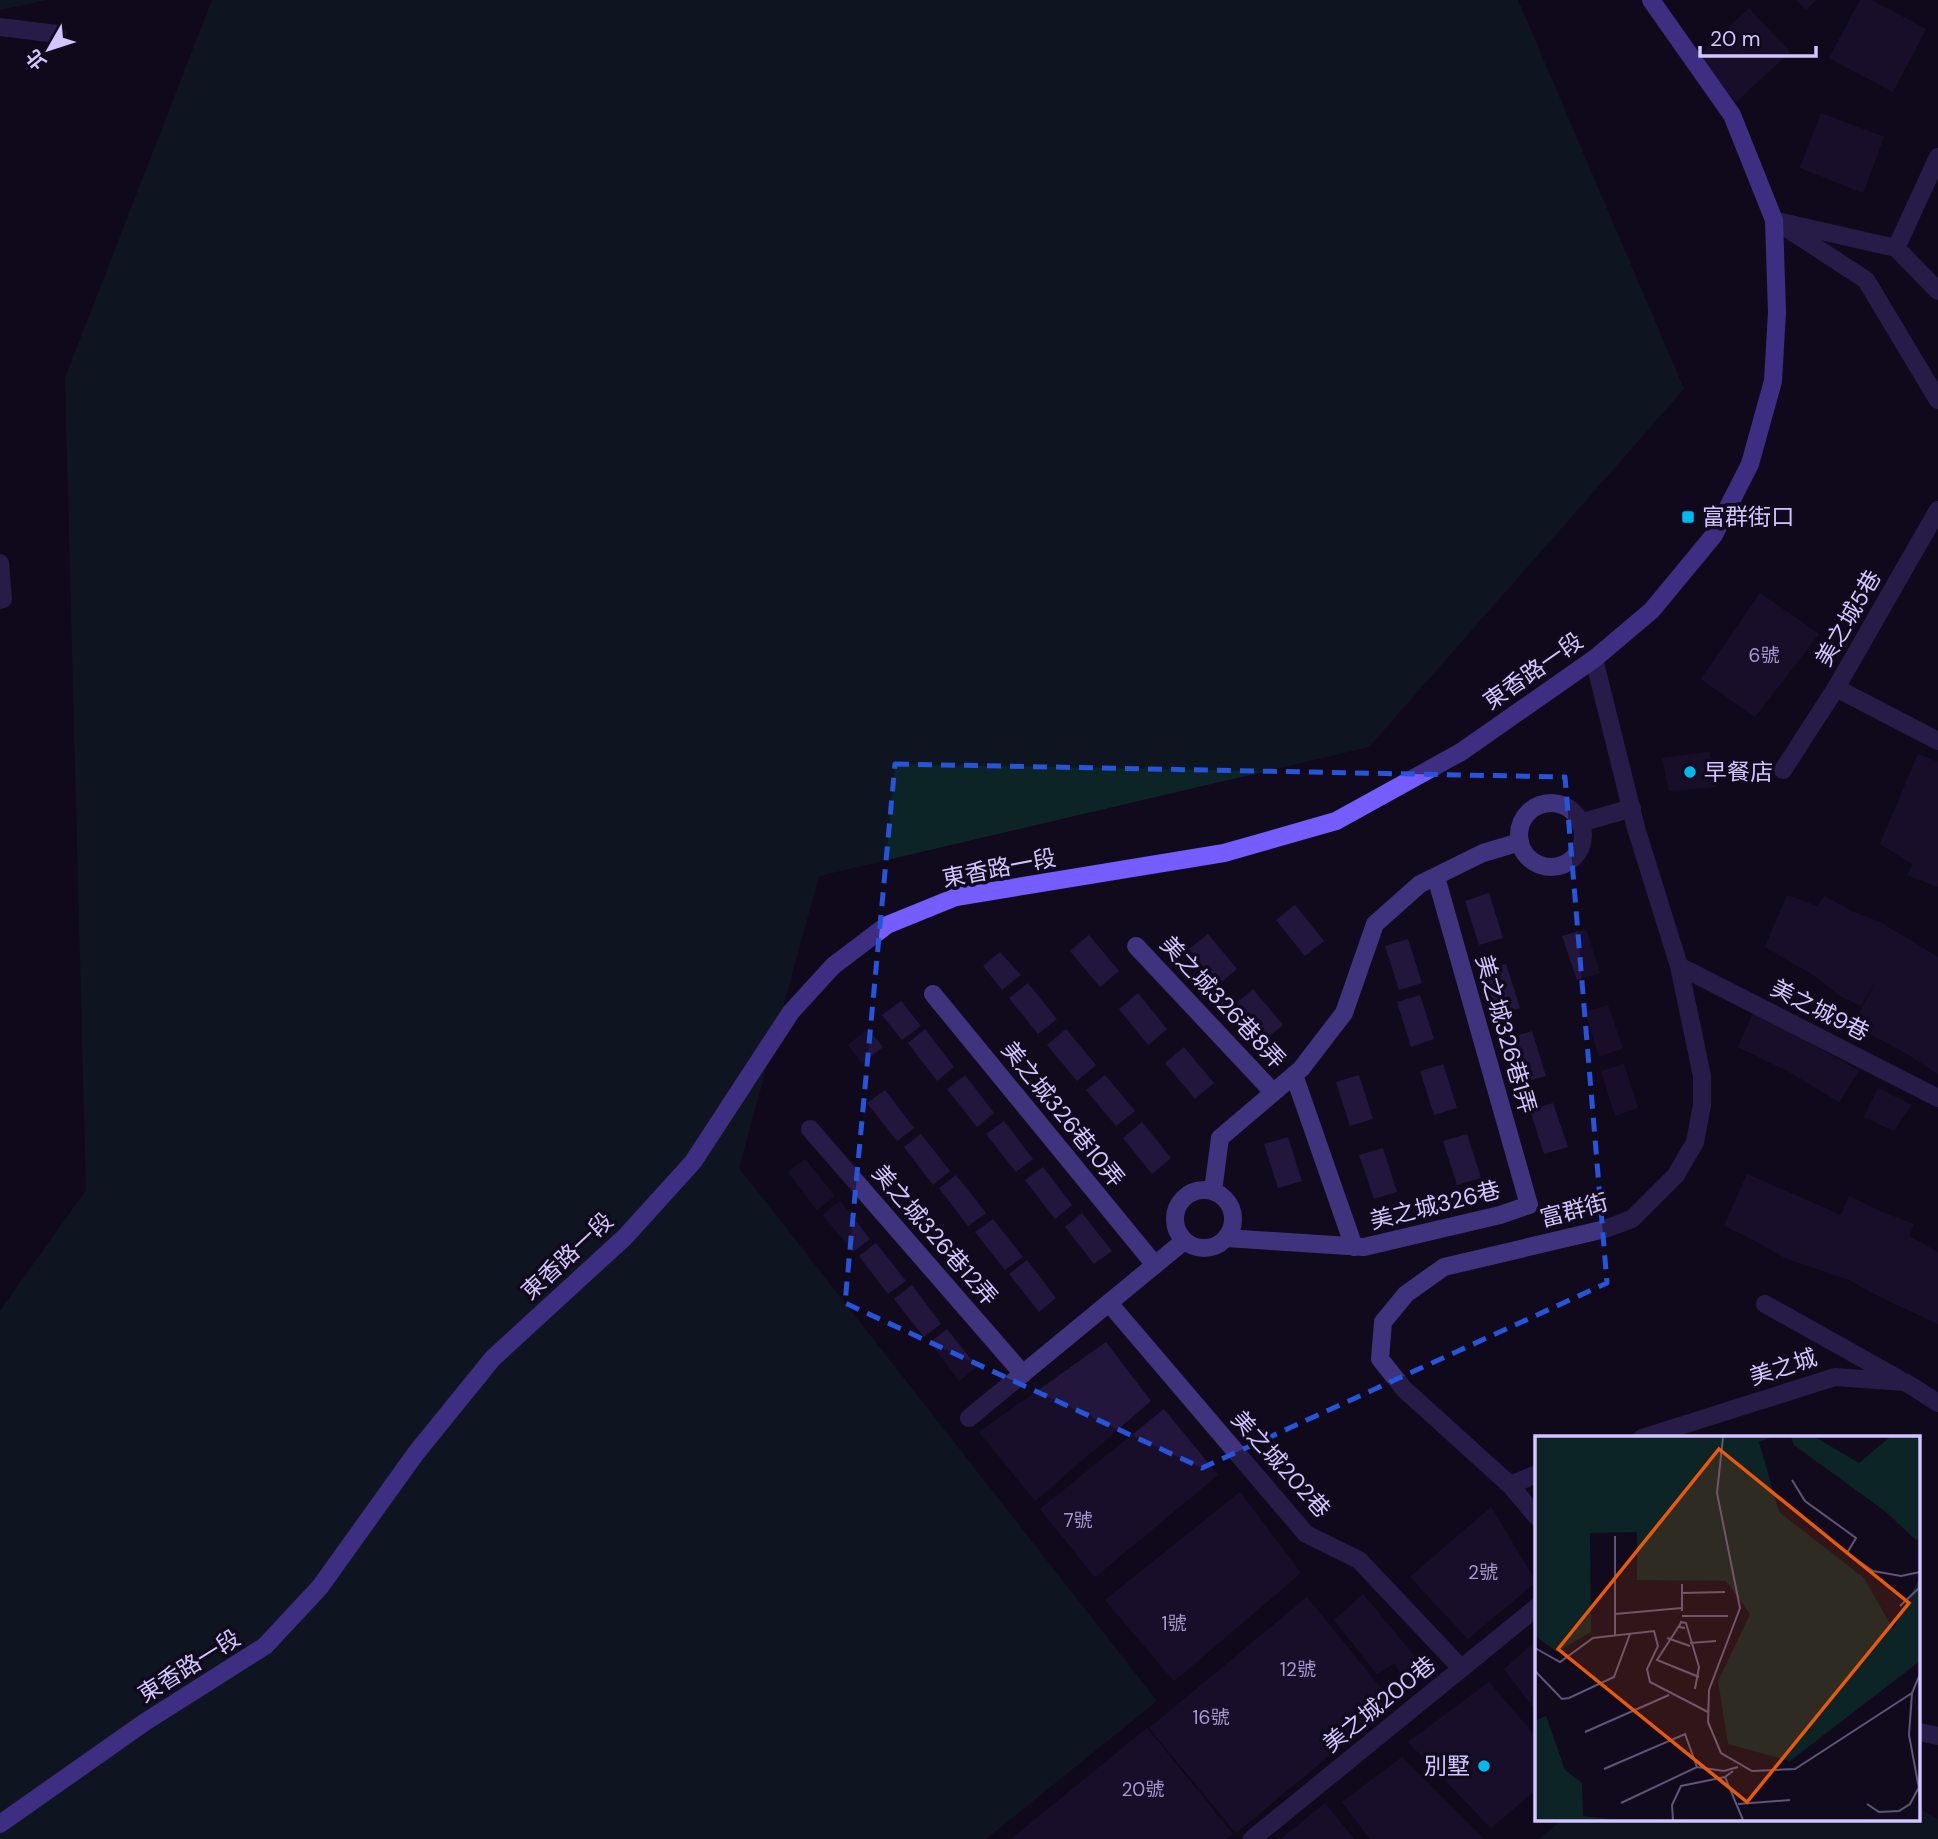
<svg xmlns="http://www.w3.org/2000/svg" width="1938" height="1839" viewBox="0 0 1938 1839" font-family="'DM Sans','Noto Sans TC',sans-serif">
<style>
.green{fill:#0d2426}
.building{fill:#23163d}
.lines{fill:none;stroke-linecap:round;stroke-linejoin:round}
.lane{stroke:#40337d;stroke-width:18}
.street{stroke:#40337d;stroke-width:18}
.secondary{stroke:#755cff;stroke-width:18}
.marked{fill:none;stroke:#2654da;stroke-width:5;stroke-dasharray:14 9;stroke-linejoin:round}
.poi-dot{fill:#00baf0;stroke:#100a1c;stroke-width:2.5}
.labels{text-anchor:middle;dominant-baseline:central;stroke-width:7;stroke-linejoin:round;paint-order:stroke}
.number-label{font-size:19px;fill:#a799ce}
.poi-label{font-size:23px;fill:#d3c5ff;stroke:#100a1c;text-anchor:start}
.street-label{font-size:23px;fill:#d3c5ff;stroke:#100a1c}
.inset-road{fill:none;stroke:#5e5577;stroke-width:2}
.view{fill:#e8590c;fill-opacity:0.15;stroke:#e8590c;stroke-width:3.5}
.inset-edge{fill:none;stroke:#d3c5ff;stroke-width:3.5}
</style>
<rect width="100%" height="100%" fill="#100a1c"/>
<g class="green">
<path d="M0 0H47L0 10Z"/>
<path d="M212 0H1518L1684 389 1369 747 819 876 739 1168 1157 1701 986 1839H0V1311L86 1190 65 378Z"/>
<path d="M1919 1809 1938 1819V1839H1539L1562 1820H1919Z"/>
</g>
<g class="building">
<path d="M1796 0H1816L1806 10Z"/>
<path d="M1860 0H1871L1926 29 1893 92 1829 58Z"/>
<path d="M1749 8 1790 52 1736 102 1696 59Z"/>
<path d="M1821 113 1884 137 1863 193 1800 168Z"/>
<path d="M1760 593 1819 634 1755 717 1701 679Z"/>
<path d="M1709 752 1717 787 1669 791 1662 758Z"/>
<path d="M1918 754 1938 762V887L1907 875 1913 864 1880 844Z"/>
<path d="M1489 893 1503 938 1479 945 1465 901Z"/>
<path d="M1787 895 1817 906 1825 896 1851 911 1880 922 1938 957V1074L1904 1052 1853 1025 1878 977 1861 1006 1840 996 1812 974 1765 947Z"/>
<path d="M1295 905 1324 941 1305 956 1276 920Z"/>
<path d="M1586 929 1600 973 1577 980 1562 936Z"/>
<path d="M1208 934 1237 969 1218 985 1189 949Z"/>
<path d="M1089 935 1119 971 1100 987 1070 951Z"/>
<path d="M1408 939 1422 983 1399 990 1385 946Z"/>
<path d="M1000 952 1021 975 1002 990 983 966Z"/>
<path d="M1506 964 1520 1008 1497 1015 1483 971Z"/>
<path d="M1028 983 1057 1019 1038 1034 1009 998Z"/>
<path d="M1253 989 1283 1025 1264 1040 1234 1005Z"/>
<path d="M1138 993 1167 1029 1148 1045 1119 1009Z"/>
<path d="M1420 995 1434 1039 1411 1047 1397 1002Z"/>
<path d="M901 1001 921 1026 902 1040 882 1015Z"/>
<path d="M1608 1005 1623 1049 1599 1056 1585 1012Z"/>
<path d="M1754 1011 1859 1071 1839 1102 1791 1073 1738 1047Z"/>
<path d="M868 1029 883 1047 862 1063 848 1045Z"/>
<path d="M925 1029 954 1067 937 1081 908 1043Z"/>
<path d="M1066 1029 1096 1065 1077 1081 1047 1045Z"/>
<path d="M1532 1031 1546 1076 1522 1083 1509 1038Z"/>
<path d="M1184 1047 1214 1083 1195 1099 1165 1063Z"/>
<path d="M1443 1064 1457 1108 1434 1115 1420 1071Z"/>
<path d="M1624 1064 1638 1108 1615 1116 1601 1071Z"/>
<path d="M965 1075 994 1113 977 1127 947 1089Z"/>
<path d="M1105 1075 1135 1111 1116 1126 1086 1090Z"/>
<path d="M1359 1075 1373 1119 1350 1126 1336 1082Z"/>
<path d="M1878 1088 1911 1105 1894 1131 1864 1117Z"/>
<path d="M885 1090 914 1128 897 1141 867 1103Z"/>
<path d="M1553 1103 1568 1147 1544 1154 1530 1110Z"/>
<path d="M1004 1121 1033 1159 1016 1172 986 1134Z"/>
<path d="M1142 1122 1171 1158 1152 1174 1123 1138Z"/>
<path d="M921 1134 950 1171 933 1185 904 1147Z"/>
<path d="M1467 1134 1481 1178 1457 1185 1443 1141Z"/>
<path d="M1288 1137 1302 1181 1278 1188 1264 1144Z"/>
<path d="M1383 1148 1397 1192 1374 1199 1359 1155Z"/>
<path d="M805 1159 835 1196 817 1210 788 1172Z"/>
<path d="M1043 1167 1072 1205 1055 1219 1025 1180Z"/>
<path d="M1747 1174 1841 1215 1849 1196 1882 1212 1914 1224 1909 1236 1938 1252V1324L1882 1298 1849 1280 1785 1258 1752 1239 1724 1226Z"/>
<path d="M956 1175 986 1213 968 1226 939 1188Z"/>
<path d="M840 1201 870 1239 853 1252 823 1215Z"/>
<path d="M1082 1213 1112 1251 1094 1264 1065 1227Z"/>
<path d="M993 1219 1023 1257 1005 1270 975 1232Z"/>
<path d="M876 1243 906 1281 888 1294 859 1256Z"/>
<path d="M1027 1260 1056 1298 1039 1312 1009 1274Z"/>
<path d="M912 1285 941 1324 924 1337 894 1299Z"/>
<path d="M947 1329 977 1367 959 1381 930 1342Z"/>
<path d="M1106 1342 1151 1401 1035 1501 979 1432Z"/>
<path d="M1164 1409 1218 1475 1095 1577 1040 1509Z"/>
<path d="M1240 1492 1301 1573 1174 1681 1105 1600Z"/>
<path d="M1491 1507 1536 1582 1468 1639 1410 1577Z"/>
<path d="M1363 1594 1427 1671 1407 1691 1395 1663 1377 1674 1334 1620Z"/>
<path d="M1307 1597 1393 1703 1236 1833 1149 1728Z"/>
<path d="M1537 1640V1712L1504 1669Z"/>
<path d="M1489 1682 1537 1738V1789L1491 1828 1408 1742Z"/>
<path d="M1147 1728 1233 1834 1226 1839H1011Z"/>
<path d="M1402 1757 1484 1839H1370L1342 1802Z"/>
<path d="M1325 1803 1354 1839H1281Z"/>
</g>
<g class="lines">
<g class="lane">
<path d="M0 27 57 34"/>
<path d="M1777 221 1896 248 1938 291"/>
<path d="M1896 248 1938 157"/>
<path d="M1938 510 1836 688 1938 741"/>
<path d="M0 563 3 599 0 600"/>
<path d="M1783 770 1836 688"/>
<circle cx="1551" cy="835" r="32"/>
<path d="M1580 823 1632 808"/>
<path d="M1136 946 1273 1092"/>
<path d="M1679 966 1938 1098"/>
<path d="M933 994 1155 1265"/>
<path d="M1294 1075 1354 1247"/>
<path d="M810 1129 1023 1374"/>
<circle cx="1204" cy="1219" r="29"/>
<path d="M1213 1191 1220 1138 1301 1069 1344 1013 1375 924 1420 884 1483 853 1520 842"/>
<path d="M1226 1238 1364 1247 1500 1215 1529 1205 1436 877"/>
<path d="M1109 1303 1306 1534 1359 1560 1461 1668"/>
<path d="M1765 1304 1899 1379"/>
<path d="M969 1418 1184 1241"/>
<path d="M1642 1438 1835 1377 1905 1382 1938 1403"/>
<path d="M1510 1485 1537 1474"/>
<path d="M1252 1839 1537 1607"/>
</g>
<g class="street">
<path d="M1774 220 1866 280 1938 400"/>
<path d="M1537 1517 1510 1485 1404 1389 1380 1359 1383 1322 1406 1294 1444 1267 1605 1229 1632 1219 1676 1175 1695 1142 1702 1105V1076L1679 966 1636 828 1594 659"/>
<path d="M1919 1732 1938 1736"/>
</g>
<path class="secondary" d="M0 1824 145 1722 265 1646 320 1587 416 1453 493 1358 625 1237 693 1162 791 1012 833 966 887 925 956 897 1224 853 1336 821 1461 752 1594 659 1652 610 1714 535 1750 464 1773 381 1777 312 1774 220 1732 115 1651 0"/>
</g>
<path d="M0 0H1938V1839H0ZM895 764 1565 777 1607 1283 1202 1468 845 1303Z" fill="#100a1c" fill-opacity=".55" fill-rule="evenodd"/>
<path class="marked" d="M895 764 1565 777 1607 1283 1202 1468 845 1303Z"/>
<g class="poi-dot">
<rect x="1681" y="510" width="14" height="14" rx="3.5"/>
<circle cx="1690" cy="772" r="7"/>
<circle cx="1484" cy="1766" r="7"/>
</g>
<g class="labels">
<g class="number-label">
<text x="1764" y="655">6號</text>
<text x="1078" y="1520">7號</text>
<text x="1483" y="1572">2號</text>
<text x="1174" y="1623">1號</text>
<text x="1298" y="1669">12號</text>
<text x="1211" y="1717">16號</text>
<text x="1143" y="1789">20號</text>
</g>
<g class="poi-label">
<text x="1702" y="517">富群街口</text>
<text x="1704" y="772">早餐店</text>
<text x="1470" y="1766" text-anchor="end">別墅</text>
</g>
<g class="street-label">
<text transform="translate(1848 618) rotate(-60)">美之城5巷</text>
<text transform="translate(1533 671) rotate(-35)">東香路一段</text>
<text transform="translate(999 868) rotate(-11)">東香路一段</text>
<text transform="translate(1223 1002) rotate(47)">美之城326巷8弄</text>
<text transform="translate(1820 1010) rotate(27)">美之城9巷</text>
<text transform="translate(1506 1034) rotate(74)">美之城326巷1弄</text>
<text transform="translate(1063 1114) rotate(51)">美之城326巷10弄</text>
<text transform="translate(1435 1205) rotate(-14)">美之城326巷</text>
<text transform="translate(1574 1210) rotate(-15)">富群街</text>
<text transform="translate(935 1235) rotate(49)">美之城326巷12弄</text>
<text transform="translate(567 1256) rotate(-43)">東香路一段</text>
<text transform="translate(1783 1367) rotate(-18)">美之城</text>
<text transform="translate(1281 1464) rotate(48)">美之城202巷</text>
<text transform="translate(189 1666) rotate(-32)">東香路一段</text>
<text transform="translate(1379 1704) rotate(-39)">美之城200巷</text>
</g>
</g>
<g transform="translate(1535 1436)">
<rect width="385" height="385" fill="#100a1c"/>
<path d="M0 1H237L224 6 244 76 329 142 358 193 385 141V225L255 325 193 308 183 245 215 178 191 145 102 144V96L55 97 56 196 22 216 0 200ZM256 1H280L324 27 355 1H385V100L381 104 351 76 259 9ZM11 280 30 334 47 347 48 380 85 384H0V285Z" fill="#0d2426"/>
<path class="inset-road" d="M188 1 182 57 205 172 174 254 173 286 186 317 217 335 260 333 377 257M257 44 270 65 321 102 312 117 338 135 366 140 385 136M80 100V199M147 148V175M147 157 190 156M365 170 384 152 385 136M80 178 147 172M147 180H193M144 190 122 224 164 241M150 192 144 191 146 186 151 187 164 231 160 253M132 202 155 210M155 207 181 205M0 212 25 226 58 202 119 195 123 210 112 233 115 246 173 276M0 235 27 263 34 262 79 241 95 198M385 238 377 257 374 299 385 358M50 296 134 259M69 333 150 298 162 331M190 341 208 384M86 367 162 331 189 335 203 331M203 368 255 364M332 368 344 376 364 375 375 368 384 351M138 384 137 369 146 350 190 341 198 335"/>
<path class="view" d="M184 13 374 167 212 366 23 213Z"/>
<rect width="385" height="385" class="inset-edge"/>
</g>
<g transform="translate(49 49) rotate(231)" stroke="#100a1c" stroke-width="5" paint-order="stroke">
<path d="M0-5L12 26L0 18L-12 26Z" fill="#d3c5ff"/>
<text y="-10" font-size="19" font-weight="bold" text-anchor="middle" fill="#d3c5ff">北</text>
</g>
<path d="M1700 46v10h116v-10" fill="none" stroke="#d3c5ff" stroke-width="3.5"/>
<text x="1710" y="46" font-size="21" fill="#d3c5ff" stroke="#100a1c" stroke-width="5" paint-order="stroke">20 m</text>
</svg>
